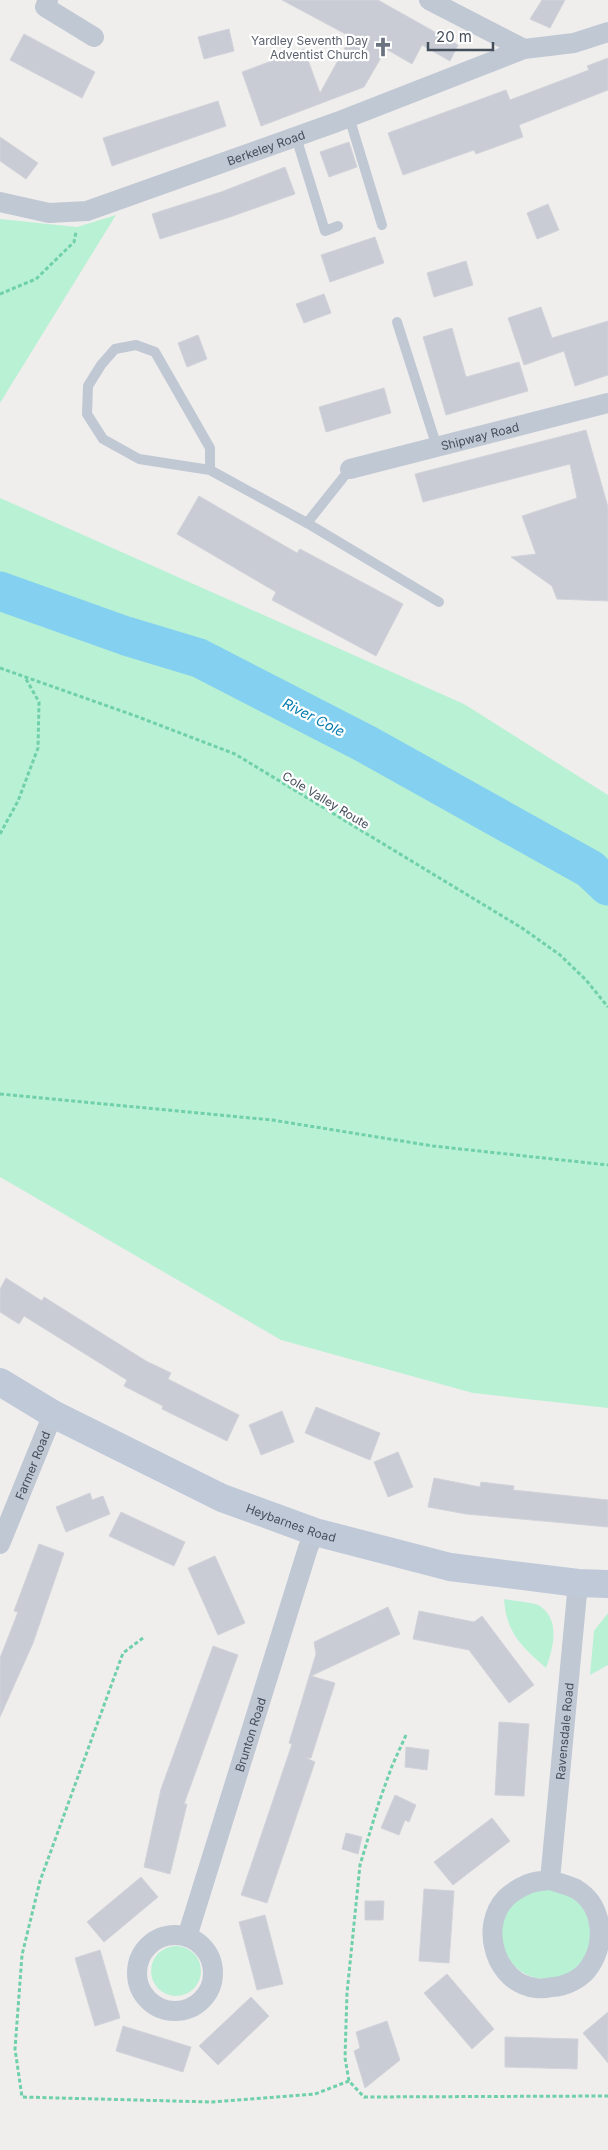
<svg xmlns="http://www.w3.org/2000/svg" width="608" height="2150" viewBox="0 0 608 2150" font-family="Inter,sans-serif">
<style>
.green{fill:#b9f1d4}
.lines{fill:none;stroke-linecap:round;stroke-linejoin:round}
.river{stroke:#84d0f0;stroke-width:39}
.building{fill:#c9ccd4;stroke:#d1d3da}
.path{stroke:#6fd0a9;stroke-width:3;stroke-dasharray:4 2.5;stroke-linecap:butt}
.lane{stroke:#c0c8d4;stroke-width:10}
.street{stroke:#c0c8d4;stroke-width:20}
.secondary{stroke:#bfc9d8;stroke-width:28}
.labels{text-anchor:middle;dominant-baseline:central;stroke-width:4.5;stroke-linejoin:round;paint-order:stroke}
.worship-label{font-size:12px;fill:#5b616d;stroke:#fff;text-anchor:end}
.street-label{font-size:12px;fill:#454f5c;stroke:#fff}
.water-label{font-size:14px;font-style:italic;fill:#057caf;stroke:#fff}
</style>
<rect width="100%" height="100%" fill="#f0eeed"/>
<g class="green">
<path d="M116 215 0 403V219L77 227Z"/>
<path d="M0 498 464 704 608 795V1408L473 1393 281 1340 0 1177Z"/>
<path d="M504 1599C513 1601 534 1602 540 1606 561 1620 553 1649 546 1668 522 1647 506 1633 504 1599Z"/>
<path d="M608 1613V1665L590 1675 594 1631Z"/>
<circle cx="546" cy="1934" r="45"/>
<circle cx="176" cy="1971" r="25"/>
</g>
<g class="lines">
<path class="river" d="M0 591 126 636 199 658 366 744 590 869 608 886"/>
</g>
<g class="building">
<path d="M282 0H378L458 45 450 61 422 45 412 64 386 49 364 87 261 126 242 72 304 49 320 93 351 37Z"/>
<path d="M542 0H565L550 28 530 19Z"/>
<path d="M229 29 234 51 204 59 198 37Z"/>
<path d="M24 34 95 72 82 98 10 60Z"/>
<path d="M608 58V90L519 125 523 137 476 154 474 150 403 175 388 133 506 90 510 100 589 70 587 66Z"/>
<path d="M218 101 226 126 112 166 103 138Z"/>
<path d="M0 137 38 163 26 179 0 161Z"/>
<path d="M349 142 357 167 329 177 320 152Z"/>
<path d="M285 167 295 194 230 217 160 239 152 214 221 192Z"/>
<path d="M548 204 559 230 537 239 527 213Z"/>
<path d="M375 237 384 263 330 282 321 255Z"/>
<path d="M466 261 473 285 434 297 427 273Z"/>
<path d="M324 294 331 313 304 323 296 304Z"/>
<path d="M541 307 552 338 608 321V375L575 386 564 351 524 365 508 318Z"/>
<path d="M452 328 466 377 519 362 528 391 446 415 423 337Z"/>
<path d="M198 335 207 359 187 367 178 343Z"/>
<path d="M384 388 391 413 326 432 319 407Z"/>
<path d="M586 430 608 507V601L557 599 552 586 511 557 536 554 522 516 577 498 570 464 423 502 415 474Z"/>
<path d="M199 496 297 553 300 549 403 604 376 656 272 600 276 592 177 534Z"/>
<path d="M6 1278 42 1301 44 1297 146 1361 171 1373 168 1379 239 1415 227 1441 162 1409 163 1406 124 1386 127 1380 24 1316 19 1324 0 1312V1289Z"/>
<path d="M316 1407 380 1433 370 1460 305 1433Z"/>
<path d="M282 1411 294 1442 261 1455 249 1425Z"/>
<path d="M398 1452 413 1487 388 1497 374 1462Z"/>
<path d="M434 1478 480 1487 481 1482 514 1486 513 1490 608 1500V1527L466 1514 428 1507Z"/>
<path d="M90 1493 92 1500 103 1496 110 1514 66 1532 56 1507Z"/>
<path d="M121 1512 185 1542 174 1566 109 1536Z"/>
<path d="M39 1544 64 1553 33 1643 0 1717V1658L18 1612 14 1611Z"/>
<path d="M215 1556 245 1623 218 1635 188 1568Z"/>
<path d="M388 1607 400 1634 311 1676 335 1683 311 1758H306L315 1762 267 1903 241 1895 292 1744 289 1743 316 1654 314 1642Z"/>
<path d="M419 1611 474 1622 482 1616 534 1685 509 1703 469 1650 413 1639Z"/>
<path d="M213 1646 238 1655 184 1804H187L170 1874 144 1867 161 1789Z"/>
<path d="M499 1722 529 1724 524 1796 495 1795Z"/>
<path d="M406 1747 429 1750 427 1770 405 1767Z"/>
<path d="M395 1795 416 1805 409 1822 405 1820 399 1835 381 1828Z"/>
<path d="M492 1818 510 1841 453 1885 434 1862Z"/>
<path d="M346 1833 362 1837 358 1854 342 1849Z"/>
<path d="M141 1877 158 1897 104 1942 87 1922Z"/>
<path d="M424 1889 454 1891 449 1963 419 1961Z"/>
<path d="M365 1901H384L383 1920H365Z"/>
<path d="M265 1915 283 1984 257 1990 239 1922Z"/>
<path d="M100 1950 120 2018 95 2026 75 1958Z"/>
<path d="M447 1974 494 2029 472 2049 424 1993Z"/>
<path d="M251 1997 269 2016 218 2065 199 2046Z"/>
<path d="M608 2012V2063L583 2033Z"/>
<path d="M387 2021 400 2060 365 2088 354 2051 360 2048 356 2032Z"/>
<path d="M123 2026 191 2047 183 2072 116 2051Z"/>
<path d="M505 2037 578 2039 577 2069 505 2067Z"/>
</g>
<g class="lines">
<g class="path">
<path d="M0 294 36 279 74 242 76 232"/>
<path d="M0 668 133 715 235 754 522 928 560 955 586 980 608 1007"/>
<path d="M0 834 18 801 38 748 39 702 26 679"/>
<path d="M0 1094 272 1120 433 1146 608 1165"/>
<path d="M143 1638 123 1653 40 1881 22 1955 15 2049 22 2097 212 2102 315 2094 349 2081"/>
<path d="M406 1735 392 1766 379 1802 360 1865 347 1993 345 2058 349 2081 364 2097 608 2096"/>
</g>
<g class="lane">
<path d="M349 117 382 225"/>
<path d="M296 137 325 231 338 226"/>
<path d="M397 322 437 447"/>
<path d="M210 470V448L155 352 136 345 115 349 101 365 88 386 87 414 103 439 139 459 210 470 307 523 350 469"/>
<path d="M307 523 439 602"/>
</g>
<g class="street">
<path d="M48 0 45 7 94 37"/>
<path d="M429 0 524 49 574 43 608 32"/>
<path id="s1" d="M0 202 49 213 87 211 337 122 524 49"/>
<path id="s2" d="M350 469 608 403"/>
<path id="s3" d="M0 1544 53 1414"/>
<path id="s4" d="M550 1880C558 1883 568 1885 576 1889 603 1905 606 1942 590 1966 583 1978 565 1987 552 1987 547 1988 541 1989 536 1988 496 1984 478 1927 506 1898 511 1893 521 1887 528 1884 534 1881 544 1881 550 1880L578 1583"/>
<circle cx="175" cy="1973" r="38"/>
<path id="s5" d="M187 1937 308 1548 315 1532"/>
</g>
<path class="secondary" id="s6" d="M0 1382 53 1414 222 1498 315 1532 450 1567 578 1583 608 1584"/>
</g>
<defs>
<symbol id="church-bare" viewBox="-9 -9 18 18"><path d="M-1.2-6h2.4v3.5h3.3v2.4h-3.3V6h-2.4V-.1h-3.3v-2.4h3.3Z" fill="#6b7280" stroke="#fff" stroke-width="2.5" paint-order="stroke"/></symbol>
</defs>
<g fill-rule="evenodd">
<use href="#church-bare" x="369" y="33" width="28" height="28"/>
</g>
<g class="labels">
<g class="worship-label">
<text x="368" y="40">Yardley Seventh Day<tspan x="368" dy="14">Adventist Church</tspan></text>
</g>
<g class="street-label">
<text stroke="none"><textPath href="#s1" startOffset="278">Berkeley Road</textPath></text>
<text stroke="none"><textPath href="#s2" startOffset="134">Shipway Road</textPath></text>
<text transform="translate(326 800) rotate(31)">Cole Valley Route</text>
<text stroke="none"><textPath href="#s3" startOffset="85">Farmer Road</textPath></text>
<text stroke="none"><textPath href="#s6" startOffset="324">Heybarnes Road</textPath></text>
<text stroke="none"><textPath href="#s4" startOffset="489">Ravensdale Road</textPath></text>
<text stroke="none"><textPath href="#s5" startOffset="212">Brunton Road</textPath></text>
</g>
<g class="water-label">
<text transform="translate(314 717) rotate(27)">River Cole</text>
</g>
</g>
<path d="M428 42v8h65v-8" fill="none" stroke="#454f5c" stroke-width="2.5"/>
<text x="436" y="42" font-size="15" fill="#454f5c" stroke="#ffffff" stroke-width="4" paint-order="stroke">20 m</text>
</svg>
